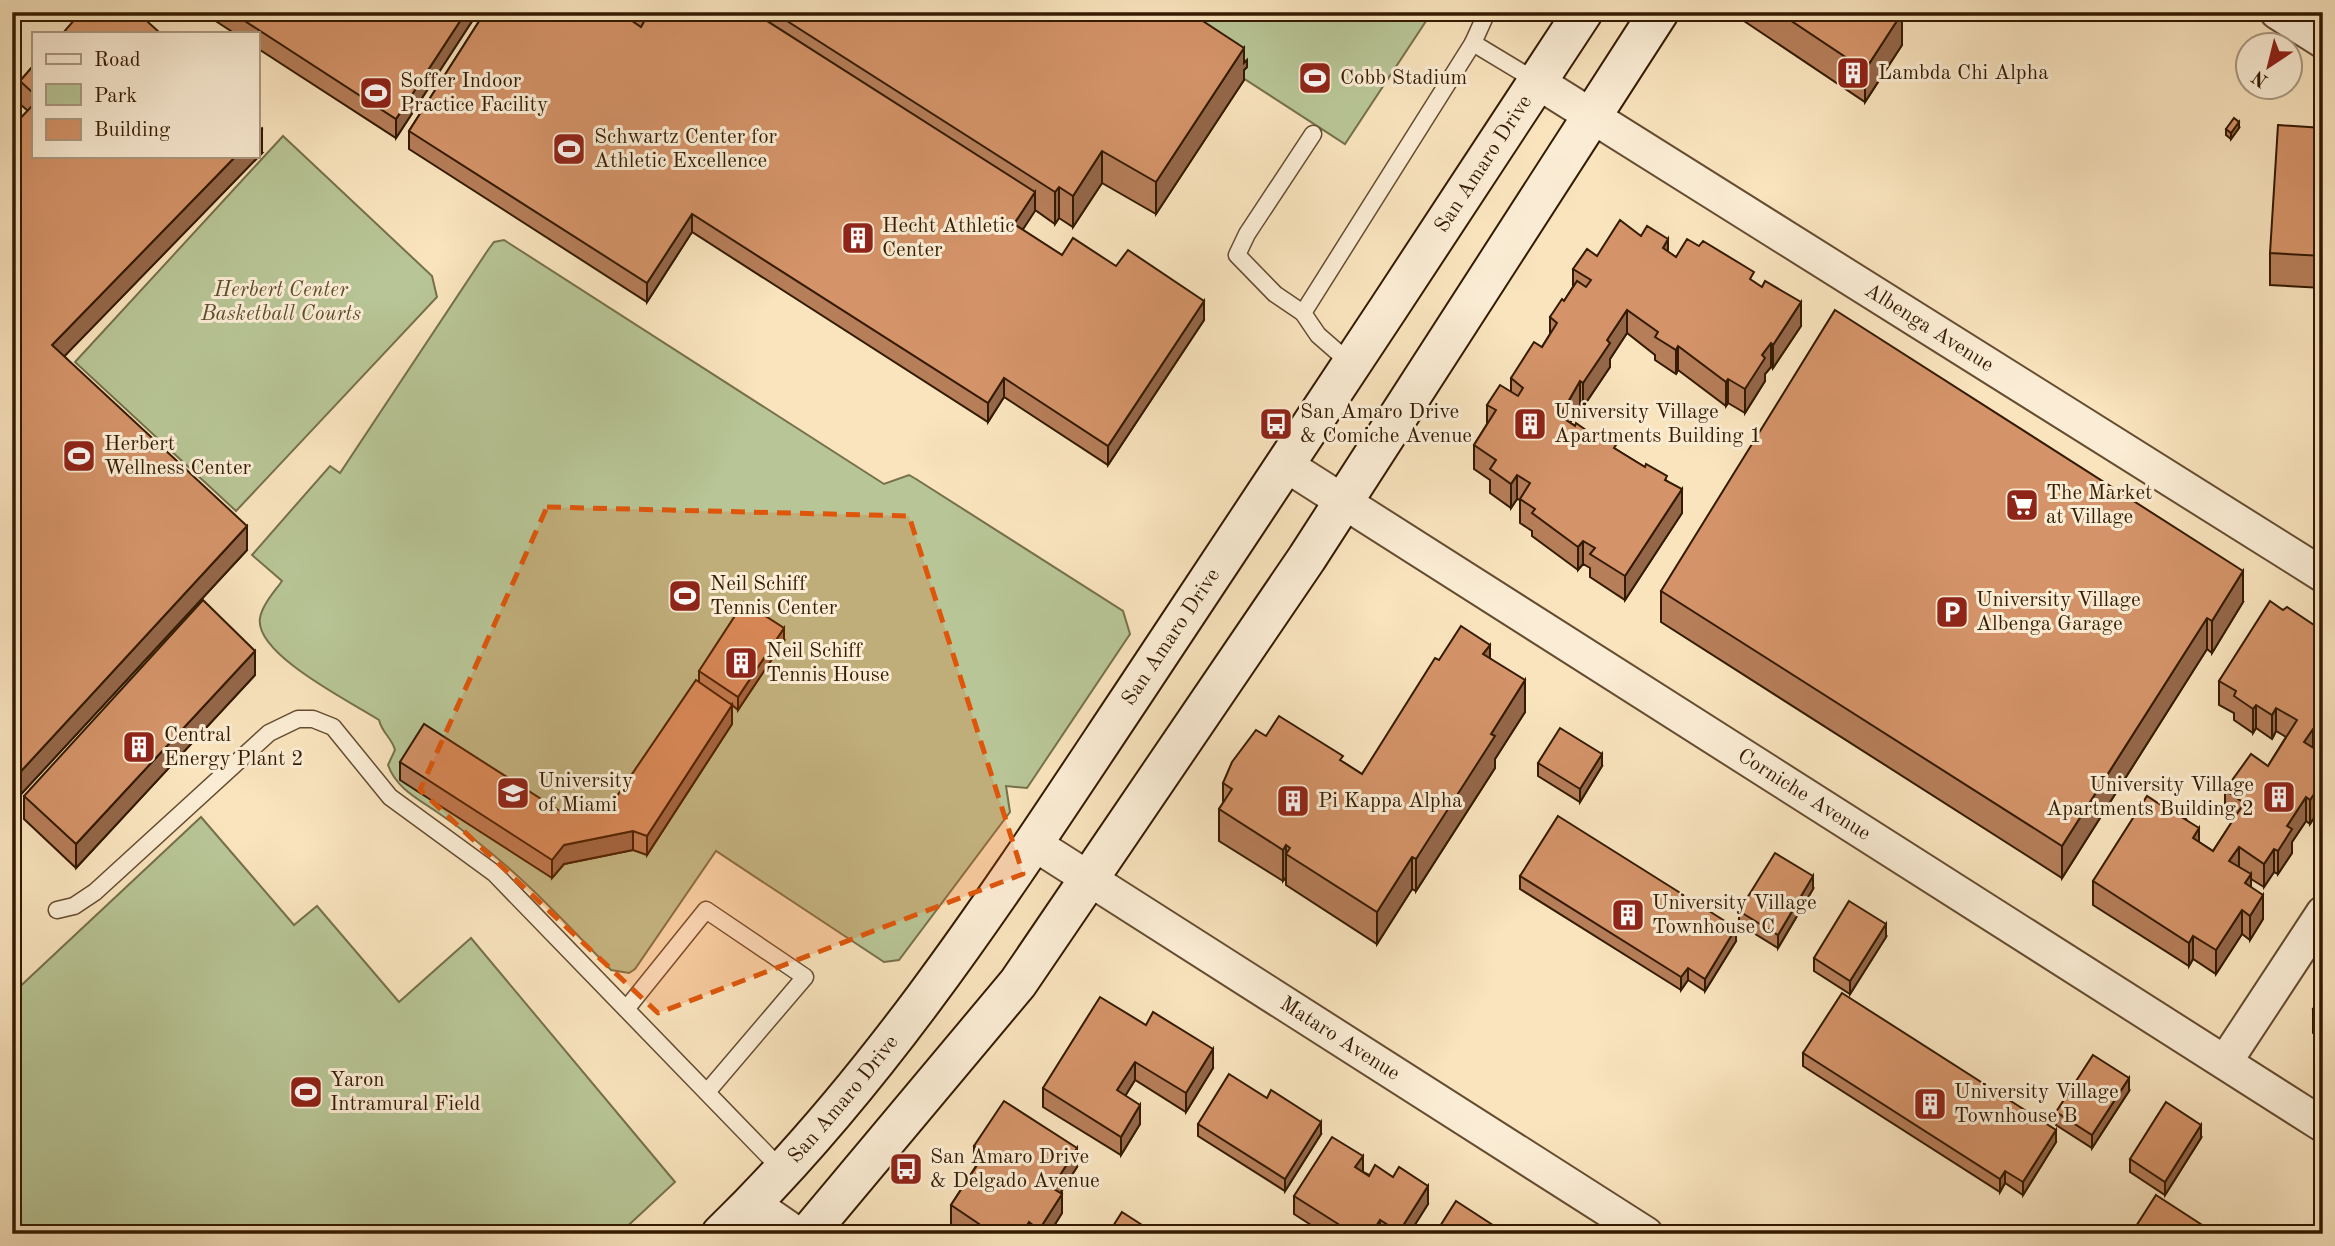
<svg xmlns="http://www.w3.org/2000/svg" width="2335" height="1246" viewBox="0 0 2335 1246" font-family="'Old Standard TT',serif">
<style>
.green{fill:#b8c596;stroke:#76704b;stroke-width:2}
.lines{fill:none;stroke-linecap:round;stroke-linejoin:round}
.lane-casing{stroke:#654c30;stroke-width:19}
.street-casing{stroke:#654c30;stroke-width:37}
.secondary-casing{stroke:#341a00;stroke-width:42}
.lane{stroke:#fbedd5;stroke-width:16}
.street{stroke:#fbedd5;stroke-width:33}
.secondary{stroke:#fbedd5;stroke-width:38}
.wall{fill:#b67e59;stroke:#341a00;stroke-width:2}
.shaded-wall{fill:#946749;stroke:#341a00;stroke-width:2}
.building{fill:#d49368;stroke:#341a00;stroke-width:2}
.marked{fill:#df560b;fill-opacity:0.2;stroke:#df560b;stroke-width:5;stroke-dasharray:14 9;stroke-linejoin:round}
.labels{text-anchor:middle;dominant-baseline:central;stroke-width:6;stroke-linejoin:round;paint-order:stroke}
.poi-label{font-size:21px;fill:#341a00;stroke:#fbedd5;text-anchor:start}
.street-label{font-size:21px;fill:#341a00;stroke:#fbedd5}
.park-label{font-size:21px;font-style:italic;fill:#5c4d2d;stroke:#fbedd5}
</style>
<rect width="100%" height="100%" fill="#f9e4be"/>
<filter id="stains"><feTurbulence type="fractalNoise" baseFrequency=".00286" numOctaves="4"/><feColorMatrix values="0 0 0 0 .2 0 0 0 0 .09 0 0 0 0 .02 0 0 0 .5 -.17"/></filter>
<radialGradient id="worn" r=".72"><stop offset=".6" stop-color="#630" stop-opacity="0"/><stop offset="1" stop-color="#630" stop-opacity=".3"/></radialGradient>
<g class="green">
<path d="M1141 12H1432L1345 144Z"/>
<path d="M283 136 432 276 437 297 236 511 75 362Z"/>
<path d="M504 240 884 484 909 475 916 479 1123 611 1130 634 1027 788 1006 786 1010 812 899 960 884 962 716 851 635 969 629 973 611 970C554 910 506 859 437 812 418 799 396 788 388 765L395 750C392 738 382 733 379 720 351 702 254 654 260 618 262 605 275 591 282 581L252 555 330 466 340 473 488 250 494 242Z"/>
<path d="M201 817 294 925 317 906 399 1002 471 938 675 1182 619 1234H12V994Z"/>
</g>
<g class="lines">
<defs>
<g id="lane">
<path d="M1473 43 1536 81"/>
<path d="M1313 134 1247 234 1237 255 1275 294 1303 313 1318 335 1350 363"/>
<path d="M1303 313 1473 43 1487 12"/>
<path d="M57 910 74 906 95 892 269 733 298 719H313L333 727 390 797 494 873 783 1171"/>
<path d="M627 1008 706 910 805 977 707 1092"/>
</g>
<g id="street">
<path d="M2277 12 2323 41"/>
<path id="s1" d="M1536 81 2323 575"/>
<path id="s2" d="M1286 465 2323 1125"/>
<path id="s3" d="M1033 843 1646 1234"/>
<path d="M2225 1062 2323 913"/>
<path d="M752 1203 797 1234"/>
</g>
<g id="secondary">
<path id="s4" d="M721 1234C883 1077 1007 883 1131 697 1283 469 1433 241 1583 12"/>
<path d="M808 1234 1018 983 1307 558 1659 12"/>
</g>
</defs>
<use href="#lane" class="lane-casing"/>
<use href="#street" class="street-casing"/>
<use href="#secondary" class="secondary-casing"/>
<use href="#lane" class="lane"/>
<use href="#street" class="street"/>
<use href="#secondary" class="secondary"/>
</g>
<g class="wall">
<path d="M202 12H478L396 138 257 48V33H234Z"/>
<path d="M485 12H1189L1244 59 1247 67 1244 70V80L1156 214 1102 183 1073 227 1059 218 1055 224 1035 210 1022 230 1062 255 1116 266 1204 320 1108 465 1004 397 988 422 692 232 647 302 409 149V131Z"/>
<path d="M1744 12H1901L1902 45 1865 102 1744 21Z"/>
<path d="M33 66V156L262 153 64 356 247 550 12 804V127L28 111 20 104V81Z"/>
<path d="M2239 128 2231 139 2226 135V129Z"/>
<path d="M2323 128V288L2270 285V253Z"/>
<path d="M1641 236 1676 257 1754 282 1801 326 1773 368 1771 367 1765 374V381L1745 413 1728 403 1726 406 1678 370 1676 374 1655 360V355L1627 333 1610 359V367L1583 407 1580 405 1570 423 1593 435 1667 481 1682 513 1625 600 1590 577V568L1583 564 1578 570 1532 536V531L1520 523V500L1517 499 1511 508 1490 493V480L1474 469V445L1487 424V405L1511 391V378L1542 347 1550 334V317L1564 301 1573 287V269L1597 256Z"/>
<path d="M1661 591 2243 602 2212 653 2207 649 2062 878 1661 622Z"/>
<path d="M2283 610 2323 631V804L2310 824 2306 821 2292 842V853L2278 874 2274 872 2264 887 2251 879V887L2263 919 2250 940 2242 934 2216 974 2193 959 2189 966 2093 905V881L2164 807 2186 819 2199 842 2213 851 2234 819 2225 814V790L2268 766 2286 737 2276 731 2272 739 2256 728 2253 733 2234 720V713L2219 705V681Z"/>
<path d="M784 641 738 710 732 705V724L647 855 633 850 564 864 552 878 400 780V762L560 811 615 799 699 682V671Z"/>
<path d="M1490 658 1525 712 1495 759V768L1416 891 1412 889 1377 944 1286 885V877L1283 881 1219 841V809L1223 803V783L1266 736 1343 762 1362 774 1439 660Z"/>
<path d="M255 675 76 868 24 819V796Z"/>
<path d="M1538 763 1602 766 1580 802 1538 776Z"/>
<path d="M1520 876 1736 941 1705 991 1688 980 1681 990 1520 889Z"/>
<path d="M1813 889 1778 948 1739 924V911Z"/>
<path d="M1886 937 1850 994 1814 971V958Z"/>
<path d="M2323 996V1039L2313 1033V1009Z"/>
<path d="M1146 1025 1213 1068 1186 1112 1135 1080 1125 1096 1140 1124 1121 1155 1043 1107V1088Z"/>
<path d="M1803 1053 2056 1142 2023 1195 2005 1183 2000 1192 1803 1066Z"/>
<path d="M2129 1091 2092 1148 2056 1125V1112Z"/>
<path d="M1198 1124 1321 1134 1285 1191 1198 1136Z"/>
<path d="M2201 1138 2165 1195 2130 1172V1159Z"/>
<path d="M974 1146 1077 1167 1060 1193 1062 1213 1049 1234H966L951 1224V1205L976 1166 974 1164Z"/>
<path d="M1363 1172 1428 1204 1409 1234H1325L1294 1214V1196Z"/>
</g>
<g class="shaded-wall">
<path d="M466 12H478L396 138V119Z"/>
<path d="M1902 13V45L1865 102V70Z"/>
<path d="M1244 48V63L1247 60V67L1244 70V80L1156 214V182Z"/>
<path d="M2239 122V128L2231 139V133Z"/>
<path d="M262 129V153L52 369V345L236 156H257V134Z"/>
<path d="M1102 151V183L1073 227V196Z"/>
<path d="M1059 187V218L1055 224V192Z"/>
<path d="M1035 192V211L1014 243V224Z"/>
<path d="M692 214V232L647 302V283Z"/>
<path d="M1668 239V263L1663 248Z"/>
<path d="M1204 301V320L1108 465V446Z"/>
<path d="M1801 302V326L1773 368V345Z"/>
<path d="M1627 310V333L1610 359V367L1583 407V383L1607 340Z"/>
<path d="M1771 343V367L1765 374V381L1745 413V389L1762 355Z"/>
<path d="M1678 346V370L1676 374V350Z"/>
<path d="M1004 378V397L988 422V403Z"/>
<path d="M1728 379V403L1726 406V382Z"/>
<path d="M1580 381V405L1560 440V416Z"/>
<path d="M1517 475V499L1511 508V484Z"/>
<path d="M1682 489V513L1625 600V576Z"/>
<path d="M247 526V550L12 804V781Z"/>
<path d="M1583 541V564L1578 570V547Z"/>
<path d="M2243 571V602L2212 653V621Z"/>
<path d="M2207 618V649L2062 878V846Z"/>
<path d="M784 628V641L738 710V697Z"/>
<path d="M1490 645V677L1483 654Z"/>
<path d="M255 651V675L76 868V844Z"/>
<path d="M1525 680V712L1495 759V768L1416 891V859L1491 734Z"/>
<path d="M732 705V724L647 855V836Z"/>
<path d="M2256 705V728L2253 733V709Z"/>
<path d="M2276 708V731L2272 739V715Z"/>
<path d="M2313 729V753L2304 742Z"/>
<path d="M1602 754V766L1580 802V789Z"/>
<path d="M2323 771V804L2310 824V800L2320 776Z"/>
<path d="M2306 797V821L2292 842V853L2278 874V851L2287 826Z"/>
<path d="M2199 828V852L2193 838Z"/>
<path d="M633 831V850L564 864 552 878V860L564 845Z"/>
<path d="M1286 845V877L1283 881V850Z"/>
<path d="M2239 847V871L2229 861Z"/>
<path d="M2274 849V872L2264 887V864Z"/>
<path d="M1412 857V889L1377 944V912Z"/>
<path d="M2251 874V898L2245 883Z"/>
<path d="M1813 876V889L1778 948V935Z"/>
<path d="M2263 895V919L2250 940V916Z"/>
<path d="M2242 910V934L2216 974V950Z"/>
<path d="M1886 924V937L1850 994V981Z"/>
<path d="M1736 928V941L1705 991V979Z"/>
<path d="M2193 936V959L2189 966V943Z"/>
<path d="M1688 968V980L1681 990V977Z"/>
<path d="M1213 1049V1068L1186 1112V1093Z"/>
<path d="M1135 1062V1080L1117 1109V1090Z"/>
<path d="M2129 1078V1091L2092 1148V1135Z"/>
<path d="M1140 1105V1124L1121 1155V1137Z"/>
<path d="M1321 1122V1134L1285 1191V1179Z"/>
<path d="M2201 1125V1138L2165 1195V1182Z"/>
<path d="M2056 1130V1142L2023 1195V1182Z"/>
<path d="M1077 1148V1167L1052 1206V1188Z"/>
<path d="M1363 1156V1175L1355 1167Z"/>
<path d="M2005 1171V1183L2000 1192V1179Z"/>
<path d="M1428 1186V1204L1409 1234H1399V1232Z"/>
<path d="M1062 1194V1213L1049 1234H1039V1230Z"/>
<path d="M1380 1220V1234H1371Z"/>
<path d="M1029 1222V1234H1022Z"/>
</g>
<g class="building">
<path d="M81 12H137L160 33H63Z"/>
<path d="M231 12H466L396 119Z"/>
<path d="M485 12H619L641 27 646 18 638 12H753L1035 192 1014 224 1062 255 1073 238 1116 266 1128 250 1204 301 1108 446 1004 378 988 403 692 214 647 283 409 131Z"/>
<path d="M773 12H1189L1244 48 1156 182 1102 151 1073 196 1059 187 1055 192Z"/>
<path d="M1778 12H1901L1902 13 1865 70Z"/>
<path d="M33 66V93L20 81Z"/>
<path d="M33 105V156H236L52 345 247 526 12 781V127Z"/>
<path d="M2234 118 2239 122 2231 133 2226 129Z"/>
<path d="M257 125 262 129 257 134Z"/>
<path d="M2278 125 2323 128V256L2270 253Z"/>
<path d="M1620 220 1641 236 1647 226 1668 239 1663 248 1676 257 1687 239 1699 246 1703 241 1754 272 1750 279 1762 287 1765 281 1801 302 1773 345 1771 343 1762 355 1765 358 1745 389 1728 379 1726 382 1678 346 1676 350 1655 337 1658 332 1627 310 1607 340 1610 343 1583 383 1580 381 1560 416 1575 426 1576 423 1593 435 1595 431 1616 445 1614 448 1645 467 1646 464 1667 476 1665 480 1682 489 1625 576 1590 554 1595 548 1583 541 1578 547 1532 513 1535 509 1520 499 1530 483 1517 475 1511 484 1490 469 1496 460 1474 445 1496 410 1487 405 1500 385 1518 396 1523 388 1511 378 1534 342 1542 347 1557 323 1550 317 1562 299 1564 301 1577 281 1586 287 1591 280 1573 269 1587 249 1597 256Z"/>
<path d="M1835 310 2243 571 2212 621 2207 618 2062 846 1661 591Z"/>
<path d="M203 600 255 651 76 844 24 796Z"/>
<path d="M2270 601 2283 610 2287 607 2323 631V735L2313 729 2304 742 2323 754V771L2320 776 2323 778V781L2310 800 2306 797 2287 826 2292 829 2278 851 2274 849 2264 864 2239 847 2229 861 2251 874 2245 883 2263 895 2250 916 2242 910 2216 950 2193 936 2189 943 2093 881 2147 796 2164 807 2168 802 2186 813 2183 818 2199 828 2193 838 2213 851 2244 803 2225 790 2251 754 2268 766 2297 720 2276 708 2272 715 2256 705 2253 709 2234 696 2236 691 2219 681Z"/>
<path d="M744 602 784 628 738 697 699 671Z"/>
<path d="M1461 626 1490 645 1483 654 1525 680 1491 734 1495 736 1416 859 1412 857 1377 912 1286 854 1290 848 1286 845 1283 850 1219 809 1232 789 1223 783 1232 762 1256 730 1266 736 1279 716 1343 756 1340 760 1362 774 1435 658 1439 660Z"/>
<path d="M696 680 732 705 647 836 633 831 564 845 552 860 400 762 424 724 560 811 615 799Z"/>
<path d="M1560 728 1602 754 1580 789 1538 763Z"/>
<path d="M1558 816 1736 928 1705 979 1688 968 1681 977 1520 876Z"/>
<path d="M1775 853 1813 876 1778 935 1739 911Z"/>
<path d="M1849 901 1886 924 1850 981 1814 958Z"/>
<path d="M1842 993 2056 1130 2023 1182 2005 1171 2000 1179 1803 1053Z"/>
<path d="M2323 996V1015L2313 1009Z"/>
<path d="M1100 997 1146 1025 1153 1012 1213 1049 1186 1093 1135 1062 1117 1090 1140 1105 1121 1137 1043 1088Z"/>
<path d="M2093 1055 2129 1078 2092 1135 2056 1112Z"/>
<path d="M1229 1074 1267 1098 1271 1090 1321 1122 1285 1179 1198 1124Z"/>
<path d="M1004 1101 1077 1148 1052 1188 1062 1194 1039 1230 1029 1222 1022 1234H994L951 1205 985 1153 974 1146Z"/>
<path d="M2166 1102 2201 1125 2165 1182 2130 1159Z"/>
<path d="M1332 1137 1363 1156 1355 1167 1369 1176 1375 1165 1393 1177 1399 1167 1428 1186 1399 1232 1380 1220 1371 1234H1354L1294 1196Z"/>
<path d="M2156 1195 2216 1234H2131Z"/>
<path d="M1456 1201 1502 1231 1500 1234H1435Z"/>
<path d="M1122 1212 1156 1234H1108Z"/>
</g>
<path class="marked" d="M547 507 909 516 1023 874 658 1013 420 790Z"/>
<defs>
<symbol id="building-square" viewBox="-11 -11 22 22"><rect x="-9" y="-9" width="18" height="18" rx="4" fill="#8f2418" stroke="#fbedd5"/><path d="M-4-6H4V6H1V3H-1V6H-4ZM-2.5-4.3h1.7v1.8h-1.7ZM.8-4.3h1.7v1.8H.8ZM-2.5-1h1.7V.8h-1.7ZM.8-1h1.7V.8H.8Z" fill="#fff"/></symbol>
<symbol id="stadium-square" viewBox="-11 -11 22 22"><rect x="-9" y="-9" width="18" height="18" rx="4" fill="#8f2418" stroke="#fbedd5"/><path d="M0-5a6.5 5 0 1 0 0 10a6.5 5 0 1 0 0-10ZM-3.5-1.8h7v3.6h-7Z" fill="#fff"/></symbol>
<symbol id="bus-square" viewBox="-11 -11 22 22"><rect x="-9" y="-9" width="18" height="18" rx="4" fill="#8f2418" stroke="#fbedd5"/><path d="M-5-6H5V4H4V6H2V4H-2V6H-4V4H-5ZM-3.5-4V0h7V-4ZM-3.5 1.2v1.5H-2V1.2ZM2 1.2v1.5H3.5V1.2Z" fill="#fff"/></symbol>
<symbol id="supermarket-square" viewBox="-11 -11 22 22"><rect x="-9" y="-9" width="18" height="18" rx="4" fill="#8f2418" stroke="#fbedd5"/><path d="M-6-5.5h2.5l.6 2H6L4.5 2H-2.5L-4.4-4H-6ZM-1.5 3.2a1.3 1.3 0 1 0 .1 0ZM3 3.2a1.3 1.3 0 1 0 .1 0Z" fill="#fff"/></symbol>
<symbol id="parking-square" viewBox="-11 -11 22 22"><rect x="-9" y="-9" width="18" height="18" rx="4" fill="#8f2418" stroke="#fbedd5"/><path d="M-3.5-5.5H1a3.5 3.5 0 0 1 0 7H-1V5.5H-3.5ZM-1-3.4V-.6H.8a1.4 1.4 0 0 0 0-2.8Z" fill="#fff"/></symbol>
<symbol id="university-square" viewBox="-11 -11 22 22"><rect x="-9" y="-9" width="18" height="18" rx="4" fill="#8f2418" stroke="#fbedd5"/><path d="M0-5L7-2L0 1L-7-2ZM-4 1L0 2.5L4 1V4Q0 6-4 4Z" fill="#fff"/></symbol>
</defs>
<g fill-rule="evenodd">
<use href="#building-square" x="1834" y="54" width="38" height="38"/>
<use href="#stadium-square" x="1296" y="59" width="38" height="38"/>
<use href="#stadium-square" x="357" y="74" width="38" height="38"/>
<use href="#stadium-square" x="550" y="130" width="38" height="38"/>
<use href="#building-square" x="839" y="219" width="38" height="38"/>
<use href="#bus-square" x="1257" y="405" width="38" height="38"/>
<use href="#building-square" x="1511" y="405" width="38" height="38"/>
<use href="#stadium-square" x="60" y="437" width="38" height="38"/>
<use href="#supermarket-square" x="2003" y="486" width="38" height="38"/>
<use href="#stadium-square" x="666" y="577" width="38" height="38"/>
<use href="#parking-square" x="1933" y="593" width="38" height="38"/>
<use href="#building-square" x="722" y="644" width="38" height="38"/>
<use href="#building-square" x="120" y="728" width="38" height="38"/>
<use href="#university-square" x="494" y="774" width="38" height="38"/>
<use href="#building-square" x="2260" y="778" width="38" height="38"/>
<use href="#building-square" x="1274" y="782" width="38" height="38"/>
<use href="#building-square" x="1609" y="896" width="38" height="38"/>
<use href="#stadium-square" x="287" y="1073" width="38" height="38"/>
<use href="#building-square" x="1911" y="1085" width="38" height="38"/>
<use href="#bus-square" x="887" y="1150" width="38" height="38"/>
</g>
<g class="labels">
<g class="poi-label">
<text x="1878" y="73">Lambda Chi Alpha</text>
<text x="1340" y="78">Cobb Stadium</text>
<text x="400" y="81">Soffer Indoor<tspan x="400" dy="24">Practice Facility</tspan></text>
<text x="594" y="137">Schwartz Center for<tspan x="594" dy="24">Athletic Excellence</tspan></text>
<text x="882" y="226">Hecht Athletic<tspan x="882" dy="24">Center</tspan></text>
<text x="1300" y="412">San Amaro Drive<tspan x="1300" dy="24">&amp; Comiche Avenue</tspan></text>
<text x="1554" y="412">University Village<tspan x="1554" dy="24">Apartments Building 1</tspan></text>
<text x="104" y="444">Herbert<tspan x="104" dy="24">Wellness Center</tspan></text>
<text x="2046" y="493">The Market<tspan x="2046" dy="24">at Village</tspan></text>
<text x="710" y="584">Neil Schiff<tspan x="710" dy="24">Tennis Center</tspan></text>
<text x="1976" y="600">University Village<tspan x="1976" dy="24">Albenga Garage</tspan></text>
<text x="766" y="651">Neil Schiff<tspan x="766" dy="24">Tennis House</tspan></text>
<text x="164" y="735">Central<tspan x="164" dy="24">Energy Plant 2</tspan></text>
<text x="538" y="781">University<tspan x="538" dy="24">of Miami</tspan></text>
<text x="2254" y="785" text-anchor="end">University Village<tspan x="2254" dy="24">Apartments Building 2</tspan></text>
<text x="1318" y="801">Pi Kappa Alpha</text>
<text x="1652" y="903">University Village<tspan x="1652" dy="24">Townhouse C</tspan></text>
<text x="330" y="1080">Yaron<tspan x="330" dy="24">Intramural Field</tspan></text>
<text x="1954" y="1092">University Village<tspan x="1954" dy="24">Townhouse B</tspan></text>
<text x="930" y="1157">San Amaro Drive<tspan x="930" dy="24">&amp; Delgado Avenue</tspan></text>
</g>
<g class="street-label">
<text stroke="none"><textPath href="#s4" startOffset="1316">San Amaro Drive</textPath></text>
<text stroke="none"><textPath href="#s1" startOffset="464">Albenga Avenue</textPath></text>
<text stroke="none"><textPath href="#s4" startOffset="749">San Amaro Drive</textPath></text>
<text stroke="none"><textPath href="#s2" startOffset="614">Corniche Avenue</textPath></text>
<text stroke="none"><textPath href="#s3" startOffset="364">Mataro Avenue</textPath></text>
<text stroke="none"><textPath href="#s4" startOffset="182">San Amaro Drive</textPath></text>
</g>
<g class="park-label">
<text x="281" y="290">Herbert Center<tspan x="281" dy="24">Basketball Courts</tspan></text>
</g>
</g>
<rect width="2335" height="1246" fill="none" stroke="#f9e4be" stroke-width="42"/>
<rect x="14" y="14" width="2307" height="1218" fill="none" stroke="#341a00" stroke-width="3.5"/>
<rect x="21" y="21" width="2293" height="1204" fill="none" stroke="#341a00" stroke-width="2"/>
<rect x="32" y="32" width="228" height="126" fill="#fbedd5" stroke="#ab9980" stroke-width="2"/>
<rect x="46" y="54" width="35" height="10" fill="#fbedd5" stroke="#ab9980" stroke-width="2"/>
<text x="94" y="66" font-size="21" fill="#341a00">Road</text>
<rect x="46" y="84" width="35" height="21" fill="#b8c596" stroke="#ab9980" stroke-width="2"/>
<text x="94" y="102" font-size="21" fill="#341a00">Park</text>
<rect x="46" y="119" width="35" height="21" fill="#d49368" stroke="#ab9980" stroke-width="2"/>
<text x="94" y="136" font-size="21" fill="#341a00">Building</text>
<g transform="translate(2269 66) rotate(215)"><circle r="33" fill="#fbedd5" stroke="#ab9980" stroke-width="2"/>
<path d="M0-5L12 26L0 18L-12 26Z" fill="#8f2418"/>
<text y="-10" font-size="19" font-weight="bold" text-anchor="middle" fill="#341a00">N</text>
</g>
<rect width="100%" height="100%" filter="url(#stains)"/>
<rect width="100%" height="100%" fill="url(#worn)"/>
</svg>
